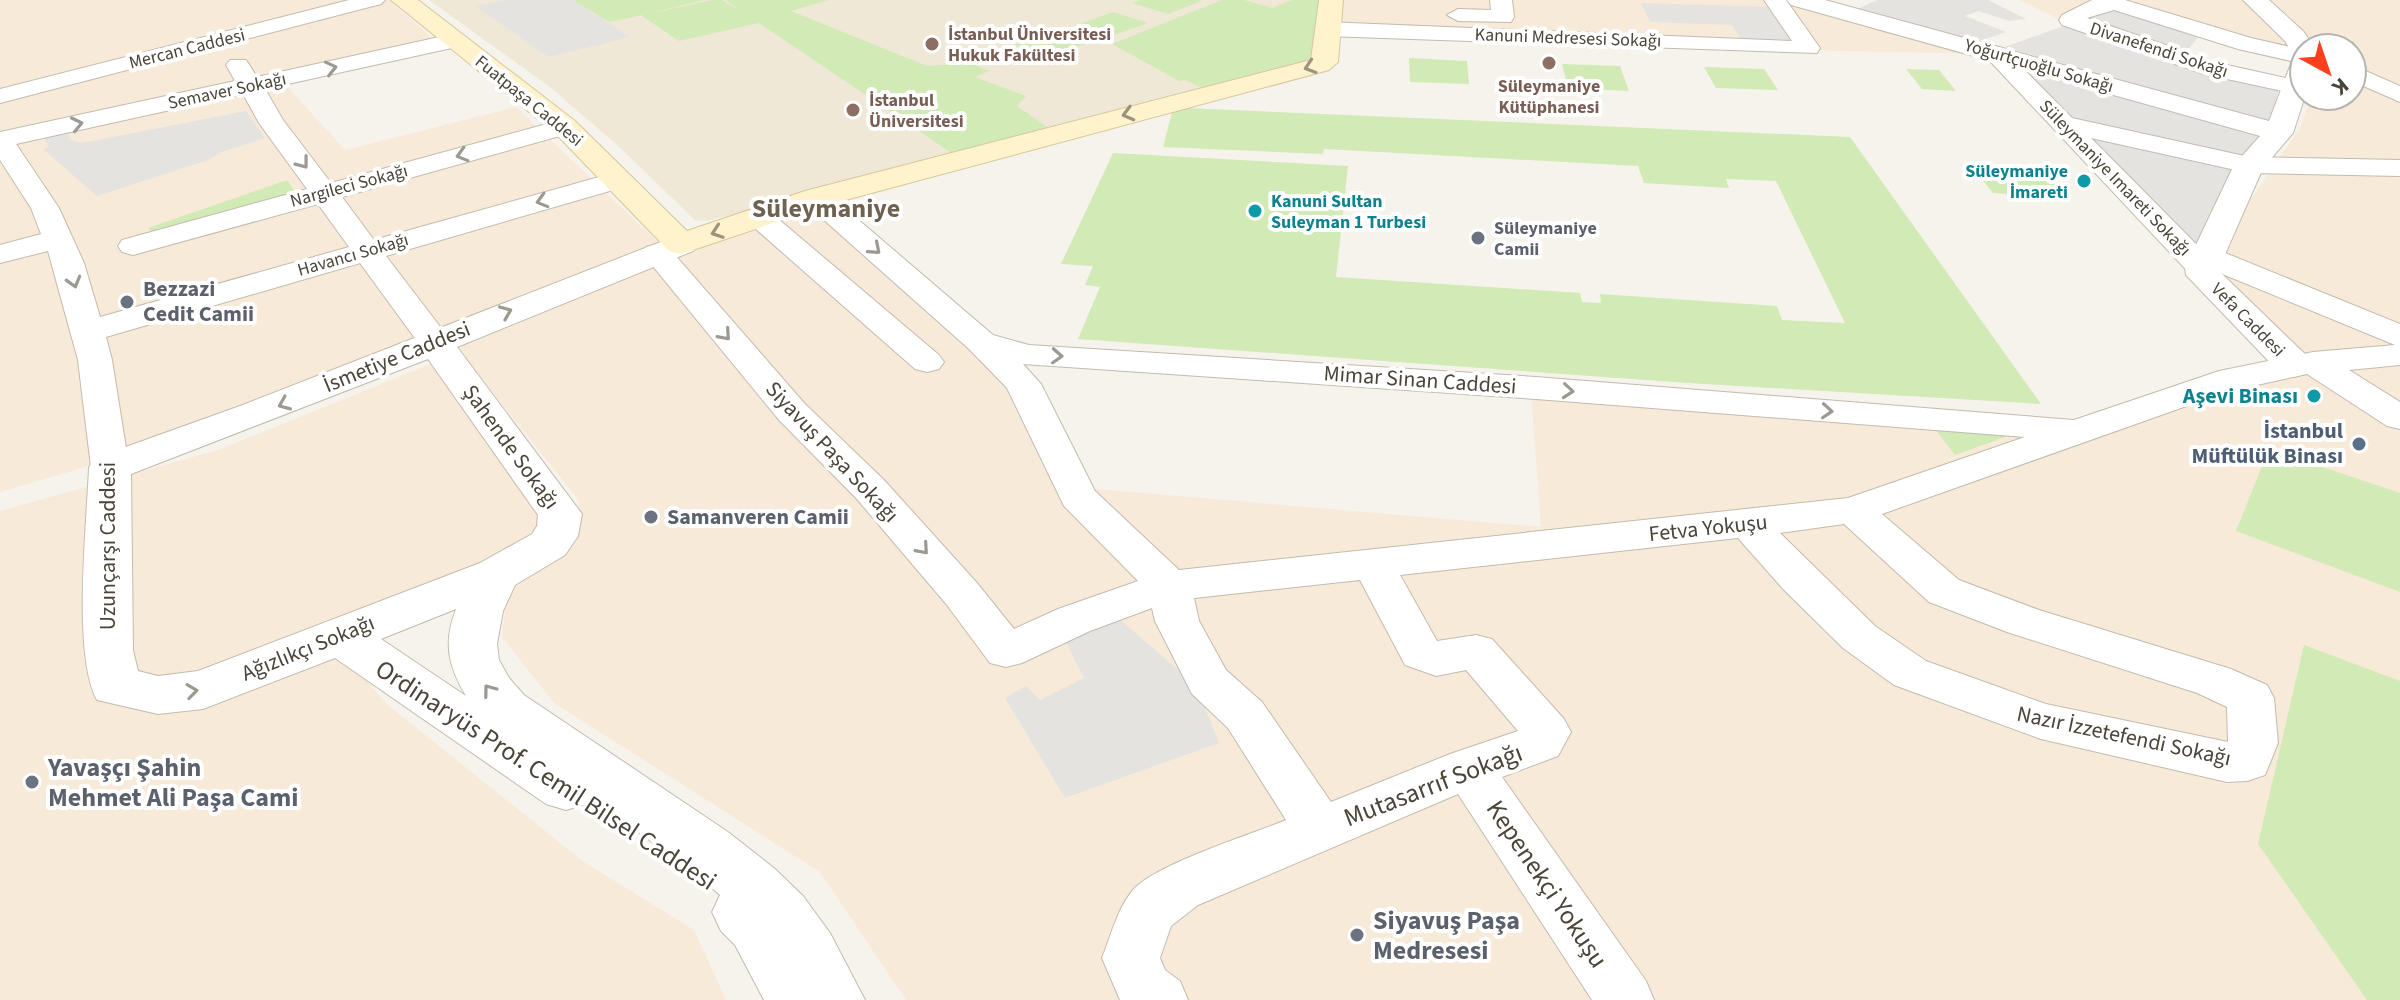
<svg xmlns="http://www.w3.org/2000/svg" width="2400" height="1000" viewBox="0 0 2400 1000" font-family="'Source Sans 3',sans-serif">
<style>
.commercial{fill:#f7ead8}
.education{fill:#efe8d6}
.green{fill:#d2eab5}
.parking{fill:#e5e3e0}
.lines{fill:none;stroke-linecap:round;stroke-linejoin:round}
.minor-casing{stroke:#c2bbae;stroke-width:2}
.tertiary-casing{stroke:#c2bbae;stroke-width:2}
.secondary-casing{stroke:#d6c79b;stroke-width:2}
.minor{fill:#fff;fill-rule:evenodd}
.tertiary{fill:#fff;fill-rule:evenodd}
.secondary{fill:#fff3cd;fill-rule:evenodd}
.oneway{stroke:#9c937c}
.oneway2{stroke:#9c9892}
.education-dot{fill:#8d6e63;stroke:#fff;stroke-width:3}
.culture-dot{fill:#0f9aa8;stroke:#fff;stroke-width:3}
.worship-dot{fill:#6b7280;stroke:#fff;stroke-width:3}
.service-dot{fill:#5c6f8a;stroke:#fff;stroke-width:3}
.labels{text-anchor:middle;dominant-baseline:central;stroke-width:8;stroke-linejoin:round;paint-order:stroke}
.far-education-label{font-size:18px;font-weight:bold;fill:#785e54;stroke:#fff;text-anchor:start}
.far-street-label{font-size:18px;fill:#4b4439;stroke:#fff}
.far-culture-label{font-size:18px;font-weight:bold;fill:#0d838f;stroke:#fff;text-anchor:end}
.far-worship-label{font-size:18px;font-weight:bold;fill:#5b616d;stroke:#fff;text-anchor:start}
.worship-label{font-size:22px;font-weight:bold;fill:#5b616d;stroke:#fff;text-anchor:start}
.street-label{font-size:22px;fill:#4b4439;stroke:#fff}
.culture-label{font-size:22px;font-weight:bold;fill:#0d838f;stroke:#fff;text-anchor:end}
.service-label{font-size:22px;font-weight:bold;fill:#4e5e75;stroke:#fff;text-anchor:end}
.far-district-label{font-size:26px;font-weight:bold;fill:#6e6250;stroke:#fff}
.near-worship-label{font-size:26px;font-weight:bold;fill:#5b616d;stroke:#fff;text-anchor:start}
.near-street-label{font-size:26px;fill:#4b4439;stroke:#fff}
</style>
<rect width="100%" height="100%" fill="#f6f3ec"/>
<g class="commercial">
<path d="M0 0H389L441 46 283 82 345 150 516 107 661 245 333 376 76 470 0 492Z"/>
<path d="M1337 0H1791L1986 54 1804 50 1336 30Z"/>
<path d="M2020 0H2247L2287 37 2295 59 2116 8 2069 24Z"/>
<path d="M2264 0H2400V1000H906L820 872 554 703 502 637 507 594 573 536 579 501 456 346 824 199 1014 360 1083 488 1541 527 1531 394 2050 434 2276 360 2198 277 2300 128 2312 96H2352V48H2312L2290 16Z"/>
<path d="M438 361 551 526 336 647 388 705 584 862 694 930 726 1000H0V511L218 450Z"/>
</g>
<path class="education" d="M429 0H1326L1317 59 707 221 695 220 617 145 550 87Z"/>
<g class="green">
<path d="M573 0H704L643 15 712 0H722L739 10 726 0H828L791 11 927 66 969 63 989 71 975 77 1026 96 1017 106 1050 129 956 156 759 23 679 41 642 16V15L609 22Z"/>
<path d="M1140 0H1198L1202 1 1168 14 1132 3Z"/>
<path d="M1222 0H1244L1272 8 1292 0H1326L1317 59 1203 89 1186 80 1179 81 1112 44Z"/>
<path d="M1113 12 1148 23 1111 36 1077 25Z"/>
<path d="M1061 30 1091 42 1058 53 1014 45Z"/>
<path d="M1409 58 1467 61 1469 84 1410 82Z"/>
<path d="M1562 64 1620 66 1629 91 1568 88Z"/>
<path d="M1704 67 1764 69 1778 90 1716 88Z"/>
<path d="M1906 69 1939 70 1956 91 1922 89Z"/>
<path d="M1187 108 1850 137 2041 404 1688 383 1078 339 1100 287 1085 285 1093 266 1061 264 1113 153 1348 166 1336 277 1580 293 1582 302 1601 303 1600 294 1777 306 1782 320 1845 323 1776 181 1726 179 1729 188 1644 183 1638 166 1324 149 1323 154 1163 147 1172 112Z"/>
<path d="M1971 166 2045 170 2069 197 1993 193Z"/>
<path d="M287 180 299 197 155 235 148 228Z"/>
<path d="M1932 425 2011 435 1955 455Z"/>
<path d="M2269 449 2400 493V592L2236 531Z"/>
<path d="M2304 645 2400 681V1000H2367L2258 844Z"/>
</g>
<g class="parking">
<path d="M507 0H573L630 37 549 57 475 6Z"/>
<path d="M1878 0H1988L2026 19 2009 21 1978 11 1965 16 2006 32 1971 44 1852 11Z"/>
<path d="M1641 3 1770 7 1796 46 1744 44 1732 25 1650 22Z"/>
<path d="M2115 8 2201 34 2184 54 2279 82 2274 126 1996 50Z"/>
<path d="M2011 61 2261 131 2199 250Z"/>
<path d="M246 111 265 138 222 152 208 160 97 196 43 149 49 147 43 137 67 132 71 140 82 143Z"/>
<path d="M1112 613 1196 685 1219 743 1065 798 1005 698 1026 686 1040 700 1084 678 1060 631Z"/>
</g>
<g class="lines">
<defs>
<g id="minor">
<path d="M349 0H385L381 4 0 103V89Z"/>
<path d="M1490 0H1512L1514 17 1511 22 1458 21 1447 15 1458 9 1491 10Z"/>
<path d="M1764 0H1786L1820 48 1817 53 1326 36 1315 29 1326 22 1792 41Z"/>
<path d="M2092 0H2125L2251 38 2304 50V64L2238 49 2114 10 2087 18 2218 63 2304 82V92L2296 94 2204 74 2062 25 2059 20 2062 15Z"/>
<path d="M453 34 461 36 464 41 461 46 265 89 283 120 331 183 565 119 574 122 578 127 574 132 342 197 374 240 617 172 627 174 631 180 627 186 386 256 451 341 446 348 434 351 422 348 360 263 106 337 112 360 129 467 124 475 110 479 96 475 91 467 78 360 48 251 0 263V245L41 234 31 208 0 160V132L235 81 226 65 230 60H246L257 77ZM243 94 259 123 307 189 122 240 118 246 122 252 133 255 318 204 349 247 100 317 84 263 59 208 16 144Z"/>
<path d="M1995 46 2003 48 2072 118 2249 157 2400 160V176L2249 173 2091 138 2201 249 2218 250 2400 324V365L2349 370 2400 402V429L2387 426 2307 374 2229 391 1882 514 1959 580 2039 610 2231 669 2267 685 2274 698 2278 743 2265 775 2247 781 2227 782 2041 739 1894 685 1843 648 1783 589 1738 538 1400 575 1437 641 1476 635 1492 639 1564 719 1571 732 1558 756 1502 777 1646 981 1654 1000H1592L1458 794 1198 905 1171 926 1160 958 1165 970 1180 981 1188 1000H1120L1102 958C1111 936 1117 909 1133 890 1156 864 1250 835 1286 820L1228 728 1192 694 1155 621 1152 608 1090 631 1022 663 1006 667 990 663 947 605 856 498 779 420 642 253 646 247 657 244 668 247 805 404 884 480 977 583 1014 629 1058 609 1138 581 1064 506 1007 388 969 349 806 204 802 198 806 192 816 189 826 192 993 335 1029 345 1536 377 2074 420 2219 371 2313 352 2395 345 2215 271 2202 277 2191 275 1987 58 1983 53 1987 48ZM1023 364 1536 399 2025 437 1848 498 1179 570 1095 491 1041 384ZM1844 524 1929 602 2007 632 2197 693 2227 707 2228 742 2046 704 1926 661 1875 626 1780 533ZM1360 580 1405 665 1436 676 1466 670 1518 731 1450 754 1331 802 1262 702 1226 670 1199 621 1194 598Z"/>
<path d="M2352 65 2400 86V102L2352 81Z"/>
<path d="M760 209 770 212 939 355 944 362 939 369 927 372 915 369 750 224 745 218 750 212Z"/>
</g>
<g id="tertiary">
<path d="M1787 0H1825L2269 121 2294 56 2285 41 2243 0H2269L2304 32 2314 48H2304L2305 96 2293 133 2263 168 2219 268 2220 272 2308 357 2313 365 2308 373 2294 377 2280 373 2186 275 2185 268 2234 165 2260 136 1791 5Z"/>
<path d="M681 234 693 237 698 244 693 251 457 347 582 514 578 536 565 555 515 585 503 611 497 644 499 660 509 678 524 695 728 832 775 869 803 896 830 933 865 1000H764L735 945 721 931 712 912 720 895 686 866 589 797 586 804 566 810 546 804 335 658 203 709 158 714 97 700C72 655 87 523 89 467L95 458 240 406ZM428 359 538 515 537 526 532 534 480 563 198 671 158 676 138 671 133 650 131 474ZM456 609C443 642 448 666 466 696L381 639Z"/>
</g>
<path id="secondary" d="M391 0H418L575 121 687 231 805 191 1311 60 1319 0H1343L1338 62 1329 70 827 205 681 254 669 251 555 133Z"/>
</defs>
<use href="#minor" class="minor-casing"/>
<use href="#tertiary" class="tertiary-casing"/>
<use href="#secondary" class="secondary-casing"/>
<use href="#minor" class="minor"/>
<use href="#tertiary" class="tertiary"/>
<use href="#secondary" class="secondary"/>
</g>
<defs><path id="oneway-chevron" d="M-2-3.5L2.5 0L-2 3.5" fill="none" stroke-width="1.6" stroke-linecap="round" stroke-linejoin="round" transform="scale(2)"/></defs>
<g class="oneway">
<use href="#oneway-chevron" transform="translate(1310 67) rotate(162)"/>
<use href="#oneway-chevron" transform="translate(1128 114) rotate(165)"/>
<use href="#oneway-chevron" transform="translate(717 232) rotate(161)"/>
</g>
<g class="oneway2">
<use href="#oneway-chevron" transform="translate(331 68) rotate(-13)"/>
<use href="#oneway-chevron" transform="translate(77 124) rotate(-12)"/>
<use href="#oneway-chevron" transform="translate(462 155) rotate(164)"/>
<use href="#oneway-chevron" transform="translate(303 163) rotate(52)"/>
<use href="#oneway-chevron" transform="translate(542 201) rotate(164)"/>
<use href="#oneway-chevron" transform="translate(875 249) rotate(41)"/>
<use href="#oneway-chevron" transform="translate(74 282) rotate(74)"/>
<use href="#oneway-chevron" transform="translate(506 312) rotate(-22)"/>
<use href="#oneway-chevron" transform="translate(725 335) rotate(49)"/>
<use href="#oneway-chevron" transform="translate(1057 356) rotate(3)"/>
<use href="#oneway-chevron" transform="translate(1568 391) rotate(5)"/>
<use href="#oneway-chevron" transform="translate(284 404) rotate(157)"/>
<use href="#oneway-chevron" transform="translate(1827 411) rotate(4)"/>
<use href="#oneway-chevron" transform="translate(923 549) rotate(49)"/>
<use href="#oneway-chevron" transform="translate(489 690) rotate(-127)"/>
<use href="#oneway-chevron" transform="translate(192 691) rotate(-8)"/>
</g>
<g class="education-dot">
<circle cx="932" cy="44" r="8"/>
<circle cx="1549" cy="63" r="8"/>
<circle cx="853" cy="110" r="8"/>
</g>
<g class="culture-dot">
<circle cx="2084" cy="181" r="8"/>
<circle cx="1255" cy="211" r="8"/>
<circle cx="2314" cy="396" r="8"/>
</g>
<g class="worship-dot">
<circle cx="1478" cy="238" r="8"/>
<circle cx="127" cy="302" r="8"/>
<circle cx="651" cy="517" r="8"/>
<circle cx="32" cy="782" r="8"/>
<circle cx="1357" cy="935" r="8"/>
</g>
<circle class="service-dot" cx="2359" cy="444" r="8"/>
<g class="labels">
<g class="far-education-label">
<text x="948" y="34">İstanbul Üniversitesi<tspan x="948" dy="21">Hukuk Fakültesi</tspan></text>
<text x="1549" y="86" text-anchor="middle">Süleymaniye<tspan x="1549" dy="21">Kütüphanesi</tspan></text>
<text x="869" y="100">İstanbul<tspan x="869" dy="21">Üniversitesi</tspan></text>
</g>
<g class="far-street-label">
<text transform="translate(1568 38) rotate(2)">Kanuni Medresesi Sokağı</text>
<text transform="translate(187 49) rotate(-14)">Mercan Caddesi</text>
<text transform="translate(2159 50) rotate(18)">Divanefendi Sokağı</text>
<text transform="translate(2039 66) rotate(16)">Yoğurtçuoğlu Sokağı</text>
<text transform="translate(227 91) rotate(-12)">Semaver Sokağı</text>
<text transform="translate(529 101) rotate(39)">Fuatpaşa Caddesi</text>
<text transform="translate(2115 178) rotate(46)">Süleymaniye Imareti Sokağı</text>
<text transform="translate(349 186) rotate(-15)">Nargileci Sokağı</text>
<text transform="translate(353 255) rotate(-16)">Havancı Sokağı</text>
<text transform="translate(2248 320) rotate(45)">Vefa Caddesi</text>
</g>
<g class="far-culture-label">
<text x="2068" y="171">Süleymaniye<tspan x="2068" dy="21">İmareti</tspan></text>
<text x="1271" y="201" text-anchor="start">Kanuni Sultan<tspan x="1271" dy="21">Suleyman 1 Turbesi</tspan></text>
</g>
<g class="far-worship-label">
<text x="1494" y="228">Süleymaniye<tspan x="1494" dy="21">Camii</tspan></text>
</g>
<g class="worship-label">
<text x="143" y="289">Bezzazi<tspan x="143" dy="25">Cedit Camii</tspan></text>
<text x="667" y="517">Samanveren Camii</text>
</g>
<g class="street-label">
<text transform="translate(397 357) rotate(-22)">İsmetiye Caddesi</text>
<text transform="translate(1420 380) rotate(4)">Mimar Sinan Caddesi</text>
<text transform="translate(511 447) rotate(54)">Şahende Sokağı</text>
<text transform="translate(832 452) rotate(47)">Siyavuş Paşa Sokağı</text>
<text transform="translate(1708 528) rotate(-6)">Fetva Yokuşu</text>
<text transform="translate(108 546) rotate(-90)">Uzunçarşı Caddesi</text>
<text transform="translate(308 648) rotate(-22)">Ağızlıkçı Sokağı</text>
<text transform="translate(2124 736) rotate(12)">Nazır İzzetefendi Sokağı</text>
</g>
<g class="culture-label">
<text x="2298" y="396">Aşevi Binası</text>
</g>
<g class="service-label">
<text x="2343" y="431">İstanbul<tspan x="2343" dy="25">Müftülük Binası</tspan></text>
</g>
<g class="far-district-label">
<text x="826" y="208">Süleymaniye</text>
</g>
<g class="near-worship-label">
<text x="48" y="767">Yavaşçı Şahin<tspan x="48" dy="30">Mehmet Ali Paşa Cami</tspan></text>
<text x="1373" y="920">Siyavuş Paşa<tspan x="1373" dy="30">Medresesi</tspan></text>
</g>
<g class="near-street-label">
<text transform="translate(546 775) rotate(33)">Ordinaryüs Prof. Cemil Bilsel Caddesi</text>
<text transform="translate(1433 785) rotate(-21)">Mutasarrıf Sokağı</text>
<text transform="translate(1547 884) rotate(56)">Kepenekçi Yokuşu</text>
</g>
</g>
<g transform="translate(2328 72) rotate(140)"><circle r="38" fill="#ffffff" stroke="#b7b4b0" stroke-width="2"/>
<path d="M0-6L14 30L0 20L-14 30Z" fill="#fc3f1d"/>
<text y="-12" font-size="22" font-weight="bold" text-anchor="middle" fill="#4b4439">K</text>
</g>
</svg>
